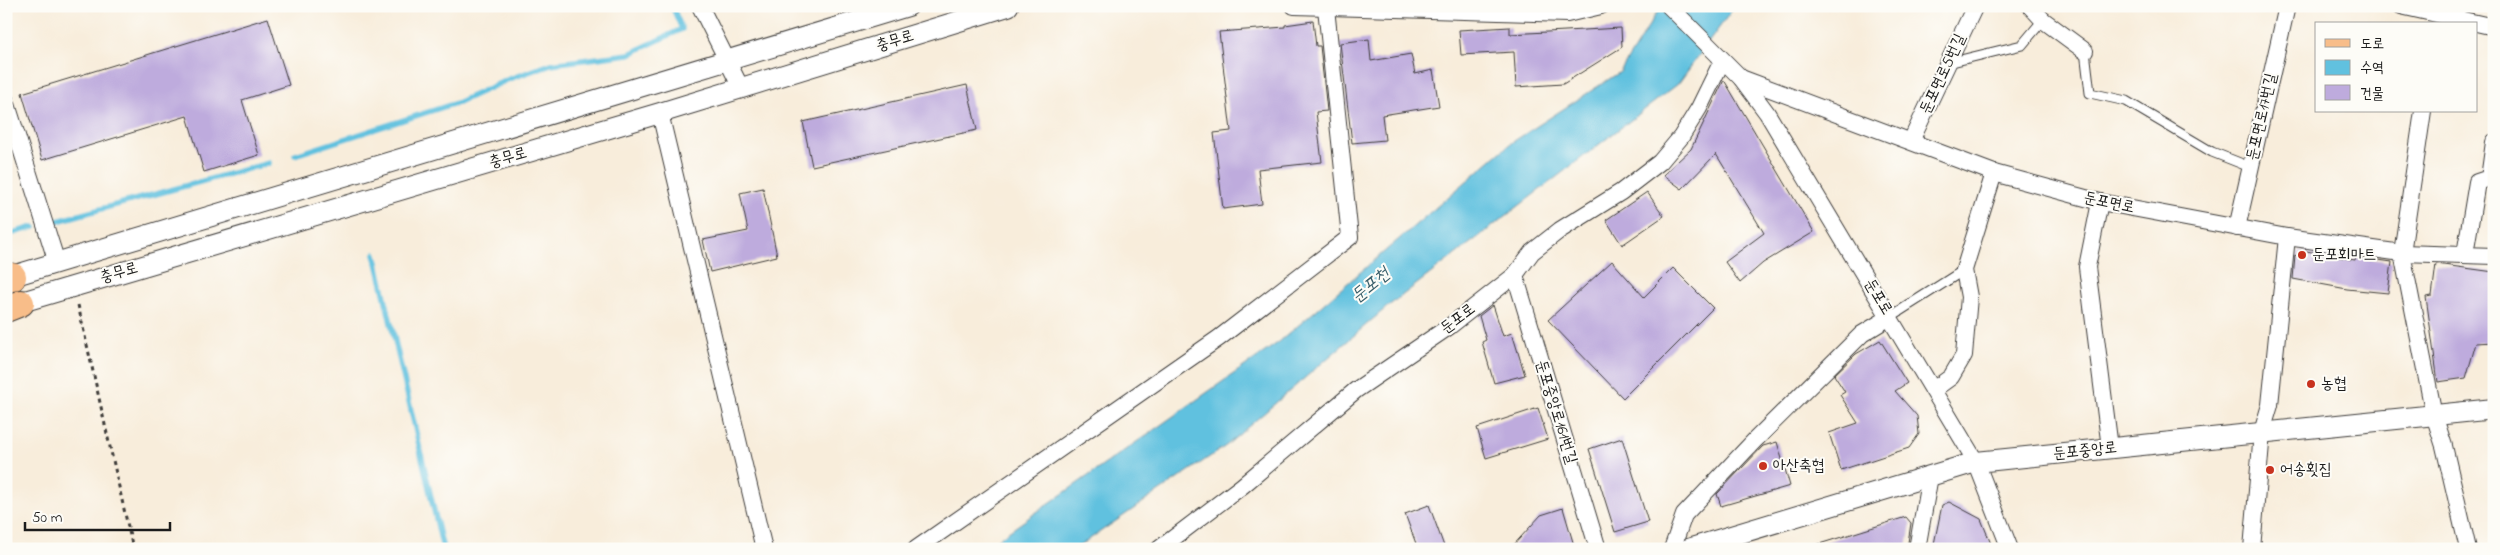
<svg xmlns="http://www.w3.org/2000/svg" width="2500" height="555" viewBox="0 0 2500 555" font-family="'Indie Flower','Poor Story',sans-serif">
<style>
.water{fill:#61c1df;stroke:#3e6e7e}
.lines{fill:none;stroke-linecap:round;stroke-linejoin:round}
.stream{stroke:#61c1df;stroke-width:5.5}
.building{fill:#beabdd}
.service-casing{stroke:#3d3b39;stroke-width:11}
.minor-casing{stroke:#3d3b39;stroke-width:18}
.tertiary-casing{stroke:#3d3b39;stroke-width:22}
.primary-casing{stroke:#3d3b39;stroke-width:28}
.trunk-casing{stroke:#3d3b39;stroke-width:29}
.path{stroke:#3d3b39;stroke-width:3;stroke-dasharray:4 4;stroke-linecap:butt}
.service{stroke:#fff;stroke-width:9}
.minor{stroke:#fff;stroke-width:16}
.tertiary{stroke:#fff;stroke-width:20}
.primary{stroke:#f8bd89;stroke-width:26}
.trunk{stroke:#f8bd89;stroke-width:28}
.poi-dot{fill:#c8321e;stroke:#fdfcf7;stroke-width:2}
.labels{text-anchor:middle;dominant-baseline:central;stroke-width:4;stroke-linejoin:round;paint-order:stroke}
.street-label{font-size:16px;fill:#1c1c1c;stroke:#fdfcf7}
.poi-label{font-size:16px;fill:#1c1c1c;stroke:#fdfcf7;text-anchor:start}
.water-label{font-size:18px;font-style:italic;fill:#385e6a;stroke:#fdfcf7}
</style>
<rect width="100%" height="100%" fill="#fdfcf7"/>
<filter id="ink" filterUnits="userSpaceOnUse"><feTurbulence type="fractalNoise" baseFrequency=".02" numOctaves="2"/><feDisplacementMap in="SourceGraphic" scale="10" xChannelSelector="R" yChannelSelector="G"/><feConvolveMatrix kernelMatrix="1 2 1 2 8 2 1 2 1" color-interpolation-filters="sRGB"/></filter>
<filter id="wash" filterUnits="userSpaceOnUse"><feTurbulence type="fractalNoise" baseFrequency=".0096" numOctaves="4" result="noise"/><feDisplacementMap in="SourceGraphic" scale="20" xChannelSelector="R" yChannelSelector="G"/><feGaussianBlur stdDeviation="1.12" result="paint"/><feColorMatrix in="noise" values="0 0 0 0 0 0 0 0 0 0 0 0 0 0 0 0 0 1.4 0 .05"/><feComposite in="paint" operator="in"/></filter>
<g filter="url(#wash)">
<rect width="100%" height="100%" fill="#f8eddb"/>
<path class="water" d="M1661 6H1735L1678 84 1387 307 1227 445 1075 549H984L1279 342 1511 143 1620 72Z"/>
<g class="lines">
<g class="stream">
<path d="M295 155 459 102 509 79 551 64 629 54 682 29 672 6"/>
<path d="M50 223 269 163"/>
<path d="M6 235 34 227"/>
<path d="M375 254 443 549"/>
</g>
</g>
<g id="blocks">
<g class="building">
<path d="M268 18 289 85 242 100 259 155 204 172 187 116 42 160 22 93Z"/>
<path d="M1313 21 1316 46H1320L1327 111 1316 112 1322 162 1258 169 1262 204 1223 209 1214 133 1231 131 1219 32 1285 27V25Z"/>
<path d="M1510 27V34L1621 28 1622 47 1563 84 1516 87 1514 52 1461 55 1459 30Z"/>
<path d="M1369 39 1371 61 1411 54 1415 74 1433 70 1439 106 1382 115 1385 140 1352 143 1340 43Z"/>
<path d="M1724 80 1814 232 1763 263 1740 283 1725 262 1764 233 1716 154 1682 189 1663 175 1691 149Z"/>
<path d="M967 85 977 130 812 166 803 122Z"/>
<path d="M763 188 777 256 710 272 703 240 748 231 740 193Z"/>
<path d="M1647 192 1664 216 1622 245 1606 220Z"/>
<path d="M2301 250 2355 260 2356 257 2392 262 2388 293 2347 289 2293 279 2295 256Z"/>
<path d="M1612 261 1644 297 1673 268 1713 308 1623 398 1548 320Z"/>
<path d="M2436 264 2494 272V342L2476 343 2466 378 2438 382 2426 297 2432 296Z"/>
<path d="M1493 305 1503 336 1512 333 1525 375 1494 383 1482 342 1486 340 1479 316Z"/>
<path d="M1880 340 1907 383 1895 391 1917 416 1919 434 1909 448 1841 470 1829 433 1858 423 1840 395 1845 392 1834 375 1856 354Z"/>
<path d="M1538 408 1548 439 1486 458 1477 428Z"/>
<path d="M1622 438 1648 522 1615 532 1589 449Z"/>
<path d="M1777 442 1790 486 1721 506 1717 494 1763 446Z"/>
<path d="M1949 502 1981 519 1993 549H1933L1942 505Z"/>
<path d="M1429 505 1445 549H1418L1405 514Z"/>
<path d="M1563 508 1575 549H1510L1541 515Z"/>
<path d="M1906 517 1911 523 1907 549H1816V545Z"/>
</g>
</g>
</g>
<g filter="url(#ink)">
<use href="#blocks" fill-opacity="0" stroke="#3d3b39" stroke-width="1"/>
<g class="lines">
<defs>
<g id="service">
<path d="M2085 51 2090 93 2126 101 2212 152 2250 167"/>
<path d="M1948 63 2022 45 2043 20"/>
<path d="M1890 317 1964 270"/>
</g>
<g id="minor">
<path d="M700 6 741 88"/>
<path d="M1294 6 1567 14 1601 6"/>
<path d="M1669 6 1741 78 1767 113 1976 462 2010 549"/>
<path d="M2030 6 2043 20 2085 51"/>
<path d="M2401 6 2494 27"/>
<path d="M1741 78 1994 173 2100 202 2287 237 2402 253 2494 256"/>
<path d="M6 101 57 263"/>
<path d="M2423 111 2402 253 2434 415 2444 446 2468 549"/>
<path d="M660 113 764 549"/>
<path d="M1911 141 1975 6"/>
<path d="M2100 202 2087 267 2110 448"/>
<path d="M2237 228 2287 6"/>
<path d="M2465 254 2477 182 2489 178 2494 142"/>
<path d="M1515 275 1598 549"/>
<path d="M1933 390 1951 377 1964 355 1969 297 1964 270 1994 173"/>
<path d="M916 549 1219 338 1350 237 1326 8"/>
<path d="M1159 549 1242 486 1356 390 1450 326 1515 275 1532 252 1560 230 1621 192 1660 162 1681 137 1699 108 1722 61"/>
<path d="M1672 549 1684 515 1755 440 1862 334 1890 317"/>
<path d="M1917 549 1930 476"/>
<path d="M2252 549 2262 432 2270 405 2287 237"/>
</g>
<g id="tertiary">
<path d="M6 278 908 6"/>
<path d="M8 306 660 113 1008 6"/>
<path d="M1688 549 1976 462 2494 409"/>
</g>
<path id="primary" d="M6 309 21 303"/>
<path id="trunk" d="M6 278 12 277"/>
</defs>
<use href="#service" class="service-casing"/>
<use href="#minor" class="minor-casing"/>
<use href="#tertiary" class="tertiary-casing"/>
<use href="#primary" class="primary-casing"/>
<use href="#trunk" class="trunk-casing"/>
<path class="path" d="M78 305 133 549"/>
<use href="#service" class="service"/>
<use href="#minor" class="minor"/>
<use href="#tertiary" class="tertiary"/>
<use href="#primary" class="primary"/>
<use href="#trunk" class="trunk"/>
</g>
</g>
<g class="poi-dot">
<circle cx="2302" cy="255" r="5"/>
<circle cx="2311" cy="384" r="5"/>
<circle cx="1763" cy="466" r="5"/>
<circle cx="2270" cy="470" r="5"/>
</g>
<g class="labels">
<g class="street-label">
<text transform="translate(895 41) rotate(-17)">충무로</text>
<text transform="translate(1943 74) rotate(-65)">둔포면로5번길</text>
<text transform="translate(2262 117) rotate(-77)">둔포면로17번길</text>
<text transform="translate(508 158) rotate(-16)">충무로</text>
<text transform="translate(2109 203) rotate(12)">둔포면로</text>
<text transform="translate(119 273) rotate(-16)">충무로</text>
<text transform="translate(1878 297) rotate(59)">둔포로</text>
<text transform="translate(1458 319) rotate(-37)">둔포로</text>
<text transform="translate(1556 412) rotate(73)">둔포중앙로161번길</text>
<text transform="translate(2085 451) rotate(-6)">둔포중앙로</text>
</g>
<g class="poi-label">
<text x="2312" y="255">둔포회마트</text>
<text x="2321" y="384">농협</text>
<text x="1773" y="466">아산축협</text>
<text x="2280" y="470">어송횟집</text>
</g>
<g class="water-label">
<text transform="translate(1371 286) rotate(-39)">둔포천</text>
</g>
</g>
<rect width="2500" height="555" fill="none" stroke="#fdfcf7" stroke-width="25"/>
<rect x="2315" y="22" width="162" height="90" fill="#fdfcf7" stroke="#a3a29f"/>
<rect x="2325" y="39" width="25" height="8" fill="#f8bd89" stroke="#a3a29f"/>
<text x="2360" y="48" font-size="15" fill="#1c1c1c">도로</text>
<rect x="2325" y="60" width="25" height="15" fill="#61c1df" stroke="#a3a29f"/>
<text x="2360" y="72" font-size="15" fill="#1c1c1c">수역</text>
<rect x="2325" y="85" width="25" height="15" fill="#beabdd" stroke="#a3a29f"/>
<text x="2360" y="98" font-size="15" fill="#1c1c1c">건물</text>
<path d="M25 522v8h145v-8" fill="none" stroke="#1c1c1c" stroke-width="2.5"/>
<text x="32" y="522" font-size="15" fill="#1c1c1c" stroke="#fdfcf7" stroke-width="4" paint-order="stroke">50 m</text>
</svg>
